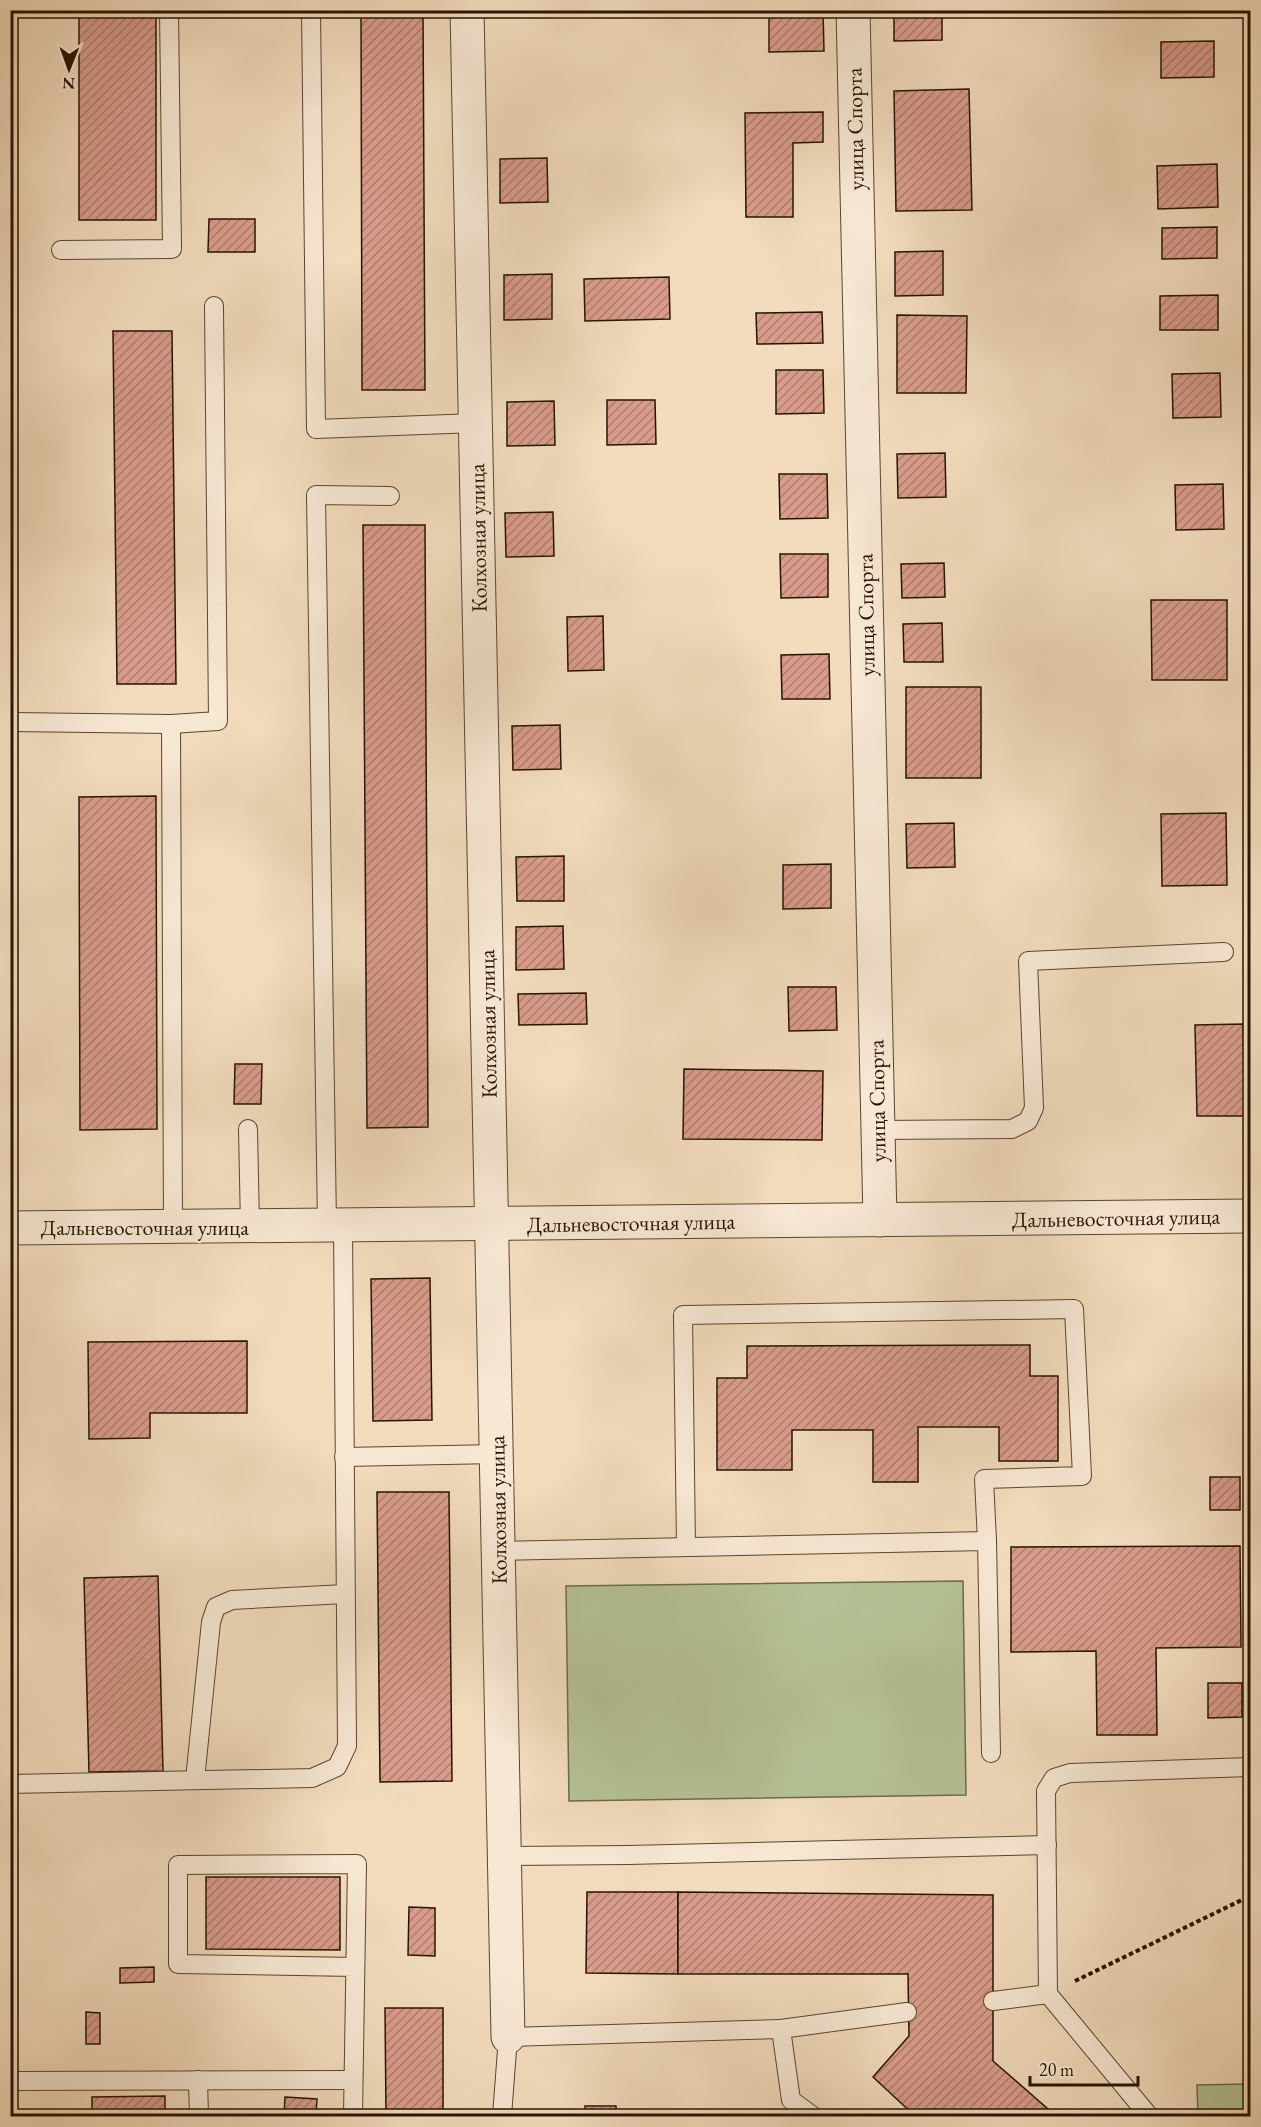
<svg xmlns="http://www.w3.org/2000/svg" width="1261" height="2127" viewBox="0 0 1261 2127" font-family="'EB Garamond',serif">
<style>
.pitch{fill:#b5c295;stroke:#6e6b4a;stroke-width:1.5}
.building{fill:url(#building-hatch);stroke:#271400;stroke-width:1.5}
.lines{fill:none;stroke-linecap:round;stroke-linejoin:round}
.lane-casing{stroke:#5a462f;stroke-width:20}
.street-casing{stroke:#5a462f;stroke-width:35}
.path{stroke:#271400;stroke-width:4;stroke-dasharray:4.5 3;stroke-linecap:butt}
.lane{stroke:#f7e8d4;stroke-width:18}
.street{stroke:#f7e8d4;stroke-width:33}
.labels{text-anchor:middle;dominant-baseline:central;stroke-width:4.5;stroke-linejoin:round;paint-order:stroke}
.street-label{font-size:22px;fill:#271400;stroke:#f7e8d4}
</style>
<defs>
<pattern id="building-hatch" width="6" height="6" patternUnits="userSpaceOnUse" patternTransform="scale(1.5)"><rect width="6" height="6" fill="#d99c8c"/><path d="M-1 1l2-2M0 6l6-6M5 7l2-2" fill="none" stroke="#b07e70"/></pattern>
</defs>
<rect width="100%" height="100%" fill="#f2dcbd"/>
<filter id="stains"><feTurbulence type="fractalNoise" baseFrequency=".00333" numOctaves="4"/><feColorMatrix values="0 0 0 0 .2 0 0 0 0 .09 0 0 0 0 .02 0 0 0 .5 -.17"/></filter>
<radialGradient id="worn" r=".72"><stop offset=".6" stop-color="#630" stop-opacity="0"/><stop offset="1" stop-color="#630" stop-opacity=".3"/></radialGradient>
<g class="pitch">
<path d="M963 1581 966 1795 569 1801 566 1586Z"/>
<path d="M1250 2084V2116H1198L1197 2085Z"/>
</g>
<g class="building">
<rect x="79" y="10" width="77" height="210"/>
<path d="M361 10H423L425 390H362Z"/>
<path d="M769 10H823L824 51 769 52Z"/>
<path d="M894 10H942V40L894 41Z"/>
<path d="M1214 41V77L1161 78V42Z"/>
<path d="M969 89 972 210 896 211 894 91Z"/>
<path d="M823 112V142L793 143V217H746L745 113Z"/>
<path d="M547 158 548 202 500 203V159Z"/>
<path d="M1217 164 1218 207 1158 209 1157 166Z"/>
<path d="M209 219H255V252H208Z"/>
<path d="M1217 227V258L1162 259V228Z"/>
<path d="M943 251V295L895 296V252Z"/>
<path d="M552 274V319L504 320V275Z"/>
<path d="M669 277 670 319 585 321 584 279Z"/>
<path d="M1218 295V330H1160V296Z"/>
<path d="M822 312 823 343 757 344 756 313Z"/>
<path d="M897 315 967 316 966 393H897Z"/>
<path d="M113 331H172L176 684H117Z"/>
<path d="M776 370H823L824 413 776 414Z"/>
<path d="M1220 373 1221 417 1173 418 1172 374Z"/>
<path d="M607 400H655L656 444 607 445Z"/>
<path d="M554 401 555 445 507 446V402Z"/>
<path d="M945 453 946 497 898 498 897 454Z"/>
<path d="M779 474H827L828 518 780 519Z"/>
<path d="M1223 484 1224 529 1176 530 1175 485Z"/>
<path d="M553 512 554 556 506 557 505 513Z"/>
<path d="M363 525H425L428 1127 367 1128Z"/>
<path d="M780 554H828V597L781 598Z"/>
<path d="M944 563 945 597 902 598 901 564Z"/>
<path d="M1151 600H1227V680H1152Z"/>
<path d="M603 616 604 670 568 671 567 617Z"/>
<path d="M942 623 943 662H904L903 624Z"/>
<path d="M829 654 830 699H782L781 655Z"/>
<rect x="906" y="687" width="75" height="91"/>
<path d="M560 725 561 769 513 770 512 726Z"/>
<path d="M156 796 157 1129 80 1130 79 797Z"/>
<path d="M1226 813 1227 885 1162 886 1161 814Z"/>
<path d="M954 823 955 867 907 868 906 824Z"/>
<path d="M564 856V901H517L516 857Z"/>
<path d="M831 864V908L783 909V865Z"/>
<path d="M563 926 564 969 516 970V927Z"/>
<path d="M788 987H836L837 1030 789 1031Z"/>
<path d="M586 993 587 1024 519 1025 518 994Z"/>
<path d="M1243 1024 1245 1116H1197L1195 1025Z"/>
<path d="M235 1064H262L261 1104H234Z"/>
<path d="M684 1069 823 1071 822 1140 683 1139Z"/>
<path d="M430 1278 432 1420 373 1421 371 1279Z"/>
<path d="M247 1341V1413H150V1438L89 1439 88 1342Z"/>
<path d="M1030 1345V1376H1058V1461H999V1427H918V1482H873V1430H792V1470H717V1378H747V1346Z"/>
<rect x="1210" y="1477" width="30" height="33"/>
<path d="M377 1492H449L452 1781 380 1782Z"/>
<path d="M1240 1546 1241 1647 1156 1648 1157 1735H1097L1096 1651 1011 1652V1547Z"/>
<path d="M158 1576 163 1771 89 1772 84 1578Z"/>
<path d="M1208 1683H1242V1717L1208 1718Z"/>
<path d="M206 1877H340V1950L206 1949Z"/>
<path d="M587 1892H678V1974L586 1973Z"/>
<path d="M678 1892 993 1895V2061L1056 2116H915L873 2077 909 2036 908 1974H678Z"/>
<path d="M409 1907 435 1908V1956L408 1955Z"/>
<path d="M154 1967V1982L120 1983V1968Z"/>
<path d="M385 2008H443V2116H386Z"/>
<path d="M86 2012 100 2013V2044H86Z"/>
<path d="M165 2096V2116H92V2097Z"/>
<path d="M285 2097 317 2099 316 2116H284Z"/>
<rect x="585" y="2106" width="31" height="10"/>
</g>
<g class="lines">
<defs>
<g id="lane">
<path d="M311 10 316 429 476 423"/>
<path d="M61 250 172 249 169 10"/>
<path d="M10 722 171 724 218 721 214 306"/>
<path d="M171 724 173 1227"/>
<path d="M248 1129 250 1226"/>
<path d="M877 1130 1012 1129 1028 1121 1034 1108 1028 961 1224 952"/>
<path d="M327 1225 316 495 390 496"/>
<path d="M344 1457 497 1454"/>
<path d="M686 1547 683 1315 1074 1309 1082 1476 984 1479 987 1541"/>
<path d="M499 1551 987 1541 991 1753"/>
<path d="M195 1780 211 1622 216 1607 232 1600 345 1594"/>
<path d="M10 1784 312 1778 337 1767 347 1746 343 1225"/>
<path d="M505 1856 628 1855 1047 1845"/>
<path d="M993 2001 1048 1994"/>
<path d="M781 2029 907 2012"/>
<path d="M198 2080 199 2116"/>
<path d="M10 2081 353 2080"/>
<path d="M353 2116 357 1864 178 1865V1964L355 1967"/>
<path d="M502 2116 508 2037 781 2029 791 2100 813 2116"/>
<path d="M1149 2116 1048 1994 1046 1791 1054 1778 1070 1773 1250 1767"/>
</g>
<g id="street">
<path d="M467 10 508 2037"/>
<path d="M853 10 880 1220"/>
<path d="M10 1228 1250 1216"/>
</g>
</defs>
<use href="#lane" class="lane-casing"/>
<use href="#street" class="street-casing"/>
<path class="path" d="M1075 1981 1250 1896"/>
<use href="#lane" class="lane"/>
<use href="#street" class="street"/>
</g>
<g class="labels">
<g class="street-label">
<text transform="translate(855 129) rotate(-91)">улица Спорта</text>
<text transform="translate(478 538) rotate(-91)">Колхозная улица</text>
<text transform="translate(866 615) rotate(-91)">улица Спорта</text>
<text transform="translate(488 1024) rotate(-91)">Колхозная улица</text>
<text transform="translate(877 1101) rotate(-91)">улица Спорта</text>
<text transform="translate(1116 1218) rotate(-1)">Дальневосточная улица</text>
<text transform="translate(631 1223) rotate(-1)">Дальневосточная улица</text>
<text x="145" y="1227">Дальневосточная улица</text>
<text transform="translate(498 1510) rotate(-91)">Колхозная улица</text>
</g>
</g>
<rect width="1261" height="2127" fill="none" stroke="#f2dcbd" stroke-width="36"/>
<rect x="12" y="12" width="1237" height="2103" fill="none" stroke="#271400" stroke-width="3"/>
<rect x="18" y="18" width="1225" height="2091" fill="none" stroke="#271400" stroke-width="1.5"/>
<g transform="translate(69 69) rotate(181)" stroke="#f7e8d4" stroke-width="4.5" paint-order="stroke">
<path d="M0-4.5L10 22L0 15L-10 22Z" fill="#271400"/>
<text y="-9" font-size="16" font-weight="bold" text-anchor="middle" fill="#271400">N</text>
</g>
<path d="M1030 2076v9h108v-9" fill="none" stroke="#271400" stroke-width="3"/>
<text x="1039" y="2076" font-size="18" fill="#271400" stroke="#f7e8d4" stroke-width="4.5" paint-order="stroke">20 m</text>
<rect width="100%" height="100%" filter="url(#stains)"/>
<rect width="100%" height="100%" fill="url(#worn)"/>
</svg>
